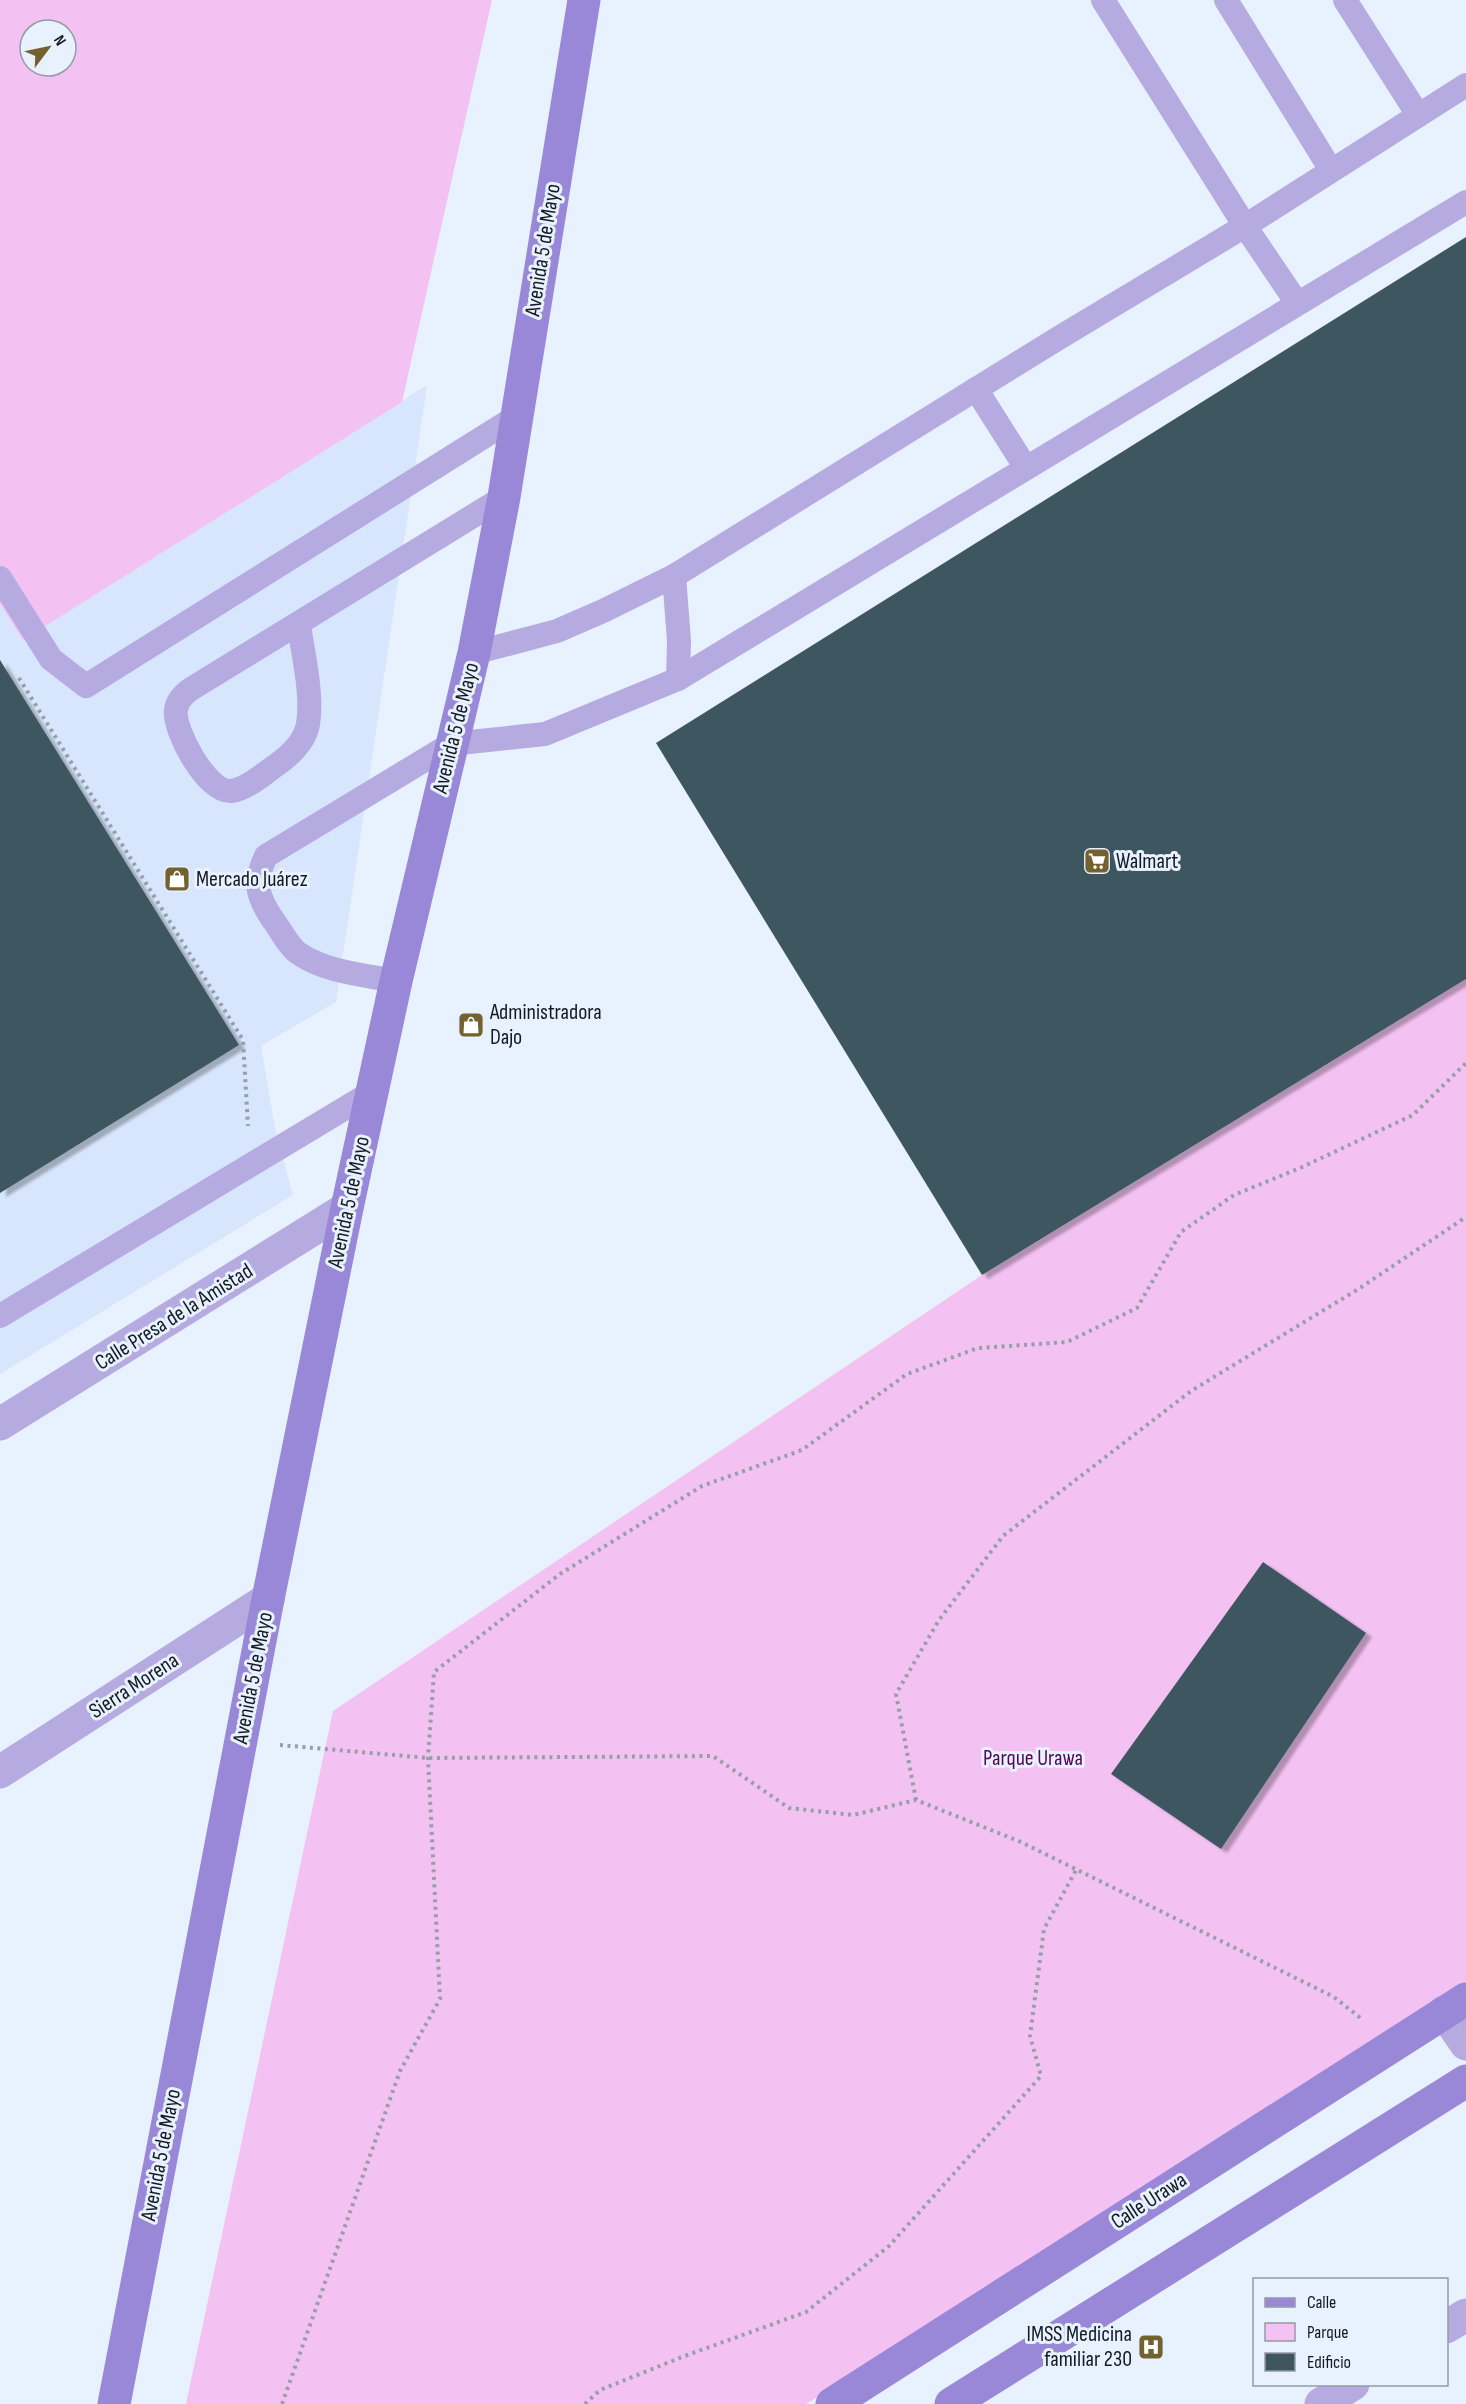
<svg xmlns="http://www.w3.org/2000/svg" width="1466" height="2404" viewBox="0 0 1466 2404" font-family="'Sofia Sans Condensed',sans-serif">
<style>
.built{fill:#d7e6fd}
.green{fill:#f3c2f3;fill-rule:evenodd}
.building{fill:#3d5660;filter:url(#shadow)}
.lines{fill:none;stroke-linecap:round;stroke-linejoin:round}
.path{stroke:#969ea9;stroke-width:4;stroke-dasharray:3 4.5;stroke-linecap:butt}
.lane{stroke:#b5abe1;stroke-width:24}
.street{stroke:#b5abe1;stroke-width:33}
.secondary{stroke:#9988d8;stroke-width:33}
.labels{text-anchor:middle;dominant-baseline:central;stroke-width:6;stroke-linejoin:round;paint-order:stroke}
.street-label{font-size:22px;fill:#151a22;stroke:#e8f1fe}
.poi-label{font-size:22px;fill:#151a22;stroke:#e8f1fe;text-anchor:start}
.park-label{font-size:22px;fill:#560558;stroke:#e8f1fe}
</style>
<defs>
<filter id="shadow"><feDropShadow dx="6" dy="4" stdDeviation="1.5" flood-color="#0004"/></filter>
</defs>
<rect width="100%" height="100%" fill="#e8f1fe"/>
<path class="built" d="M427 385 336 1002 261 1046 275 1129 293 1195 0 1374V604L23 640Z"/>
<g class="green">
<path d="M0 0H492L402 402 23 640 0 604ZM30 30H66V66H30Z"/>
<path d="M1466 979V1994L806 2404H186L333 1711 982 1275Z"/>
</g>
<g class="building">
<path d="M1466 237V979L982 1275 656 743Z"/>
<path d="M0 660 239 1045 0 1193Z"/>
<path d="M1263 1562 1366 1633 1221 1849 1111 1774Z"/>
</g>
<g class="lines">
<g class="path">
<path d="M19 678 243 1040 248 1126"/>
<path d="M280 1745 428 1758 713 1756 789 1808 853 1815 916 1800 1021 1842 1334 1997 1363 2020"/>
<path d="M916 1800 896 1694 939 1620 1003 1536 1191 1391 1360 1288 1466 1217"/>
<path d="M282 2404 400 2071 440 1999 428 1758 434 1672 560 1574 702 1486 802 1450 907 1374 978 1348 1067 1342 1137 1308 1181 1232 1234 1195 1300 1168 1413 1115 1466 1063"/>
<path d="M585 2404 600 2390 682 2357 806 2312 889 2246 1041 2076 1030 2036 1044 1929 1076 1870"/>
</g>
<g class="lane">
<path d="M1103 0 1245 226 1297 303"/>
<path d="M1226 0 1331 170"/>
<path d="M1345 0 1418 115"/>
<path d="M976 389 1026 468"/>
<path d="M674 576 679 641 678 679"/>
<path d="M0 578 51 659 86 686 517 416"/>
<path d="M299 625C303 654 313 695 308 724 305 742 288 757 275 766 262 775 247 789 231 791 207 793 173 730 176 710 177 700 184 694 191 689L504 497"/>
<path d="M474 653 557 631 603 611 674 576 1057 339 1245 226 1466 85"/>
<path d="M396 981C364 975 325 972 298 953 288 946 281 930 273 920 257 896 253 883 266 856L451 744 545 734 678 679 1466 202"/>
<path d="M0 1316 372 1092"/>
</g>
<g class="street">
<path d="M0 1424 347 1208"/>
<path d="M0 1772 268 1599"/>
<path d="M1444 2012 1466 2044"/>
<path d="M1446 2327 1466 2315"/>
<path d="M1321 2404 1353 2384"/>
</g>
<g class="secondary">
<path d="M114 2404 268 1599 347 1208 396 981 474 653 504 497 584 0"/>
<path d="M832 2404 1466 1999"/>
<path d="M951 2404 1466 2081"/>
</g>
</g>
<defs>
<symbol id="supermarket-square" viewBox="-11 -11 22 22"><rect x="-9" y="-9" width="18" height="18" rx="4" fill="#746130" stroke="#e8f1fe"/><path d="M-6-5.5h2.5l.6 2H6L4.5 2H-2.5L-4.4-4H-6ZM-1.5 3.2a1.3 1.3 0 1 0 .1 0ZM3 3.2a1.3 1.3 0 1 0 .1 0Z" fill="#fff"/></symbol>
<symbol id="shop-square" viewBox="-11 -11 22 22"><rect x="-9" y="-9" width="18" height="18" rx="4" fill="#746130" stroke="#e8f1fe"/><path d="M-5-2.5h2.3a2.7 3.5 0 0 1 5.4 0H5L5.5 6h-11ZM-1.5-2.5h3a1.5 2.3 0 0 0-3 0Z" fill="#fff"/></symbol>
<symbol id="hospital-square" viewBox="-11 -11 22 22"><rect x="-9" y="-9" width="18" height="18" rx="4" fill="#746130" stroke="#e8f1fe"/><path d="M-5-5h3v3.5h4V-5h3V5h-3V1.5h-4V5h-3Z" fill="#fff"/></symbol>
</defs>
<g fill-rule="evenodd">
<use href="#supermarket-square" x="1082" y="846" width="30" height="30"/>
<use href="#shop-square" x="162" y="864" width="30" height="30"/>
<use href="#shop-square" x="456" y="1010" width="30" height="30"/>
<use href="#hospital-square" x="1136" y="2332" width="30" height="30"/>
</g>
<g class="labels">
<g class="street-label">
<text transform="translate(543 250) rotate(-81)">Avenida 5 de Mayo</text>
<text transform="translate(456 728) rotate(-76)">Avenida 5 de Mayo</text>
<text transform="translate(349 1202) rotate(-78)">Avenida 5 de Mayo</text>
<text transform="translate(174 1317) rotate(-32)">Calle Presa de la Amistad</text>
<text transform="translate(253 1678) rotate(-79)">Avenida 5 de Mayo</text>
<text transform="translate(134 1686) rotate(-33)">Sierra Morena</text>
<text transform="translate(161 2155) rotate(-79)">Avenida 5 de Mayo</text>
<text transform="translate(1149 2201) rotate(-33)">Calle Urawa</text>
</g>
<g class="poi-label">
<text x="1116" y="861">Walmart</text>
<text x="196" y="879">Mercado Juárez</text>
<text x="490" y="1012">Administradora<tspan x="490" dy="25">Dajo</tspan></text>
<text x="1132" y="2334" text-anchor="end">IMSS Medicina<tspan x="1132" dy="25">familiar 230</tspan></text>
</g>
<g class="park-label">
<text x="1033" y="1758">Parque Urawa</text>
</g>
</g>
<rect x="1253" y="2278" width="195" height="108" fill="#e8f1fe" stroke="#949ba6" stroke-width="1.5"/>
<rect x="1265" y="2298" width="30" height="9" fill="#9988d8" stroke="#949ba6" stroke-width="1.5"/>
<text x="1307" y="2308" font-size="18" fill="#151a22">Calle</text>
<rect x="1265" y="2323" width="30" height="18" fill="#f3c2f3" stroke="#949ba6" stroke-width="1.5"/>
<text x="1307" y="2338" font-size="18" fill="#151a22">Parque</text>
<rect x="1265" y="2353" width="30" height="18" fill="#3d5660" stroke="#949ba6" stroke-width="1.5"/>
<text x="1307" y="2368" font-size="18" fill="#151a22">Edificio</text>
<g transform="translate(48 48) rotate(58)"><circle r="28" fill="#e8f1fe" stroke="#949ba6" stroke-width="1.5"/>
<path d="M0-4.5L10 22L0 15L-10 22Z" fill="#746130"/>
<text y="-9" font-size="16" font-weight="bold" text-anchor="middle" fill="#151a22">N</text>
</g>
</svg>
